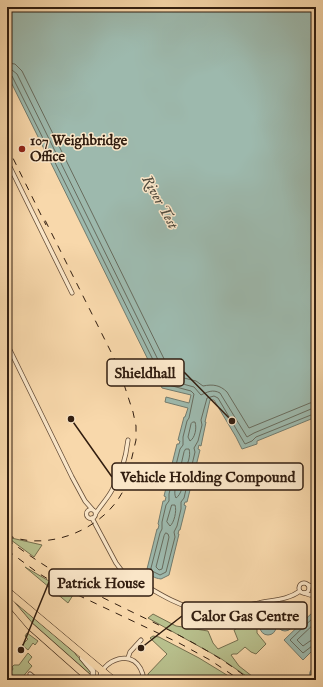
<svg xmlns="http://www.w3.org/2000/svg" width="323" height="687" viewBox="0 0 323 687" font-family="'IM FELL English',serif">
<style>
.green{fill:#b8c08d;stroke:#756f4e}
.water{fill:#9db9ad;stroke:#727b6e}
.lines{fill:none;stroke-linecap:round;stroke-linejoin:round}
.shore{stroke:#686c5e;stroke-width:1}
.street-casing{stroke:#644c37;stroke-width:5}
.secondary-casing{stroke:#321e10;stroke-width:6}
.highway-casing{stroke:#321e10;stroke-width:8}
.street{stroke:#fae6c8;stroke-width:3.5}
.secondary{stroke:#fae6c8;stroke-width:5}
.highway{stroke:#f8d8ab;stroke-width:7}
.rail{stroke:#321e10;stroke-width:1;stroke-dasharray:7 7;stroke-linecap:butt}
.poi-dot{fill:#8f2418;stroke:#fae6c8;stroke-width:1.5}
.labels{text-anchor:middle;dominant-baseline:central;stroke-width:3;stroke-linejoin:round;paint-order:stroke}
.poi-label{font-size:14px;font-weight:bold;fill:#321e10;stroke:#fae6c8;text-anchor:start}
.water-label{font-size:15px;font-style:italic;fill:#524c3f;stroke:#fae6c8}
.leader{fill:none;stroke:#321e10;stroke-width:1.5}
.callout-dot{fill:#321e10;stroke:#fae6c8;stroke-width:1.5}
.callout{fill:#fae6c8;stroke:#321e10;stroke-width:1.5}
.callout-label{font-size:15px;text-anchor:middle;font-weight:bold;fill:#321e10}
</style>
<rect width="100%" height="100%" fill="#f8d8ab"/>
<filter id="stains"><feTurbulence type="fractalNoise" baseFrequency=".005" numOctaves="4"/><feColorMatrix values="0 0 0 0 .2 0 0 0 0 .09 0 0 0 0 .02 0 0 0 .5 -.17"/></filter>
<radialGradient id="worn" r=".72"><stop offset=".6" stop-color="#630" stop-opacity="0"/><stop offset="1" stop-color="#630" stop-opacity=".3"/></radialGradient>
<g class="green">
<path d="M7 537 42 545 34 557Z"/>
<path d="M25 567 73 595 68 603Z"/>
<path d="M9 596 75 653 76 655 91 669V676L31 624Z"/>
<path d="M153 614 176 626 208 631 213 643 218 649 238 640 234 630 236 629 234 622 259 617 257 623V633L266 644 256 654 251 652 245 647 237 654H233L231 655 239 666 257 680H252L220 658 148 618Z"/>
<path d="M27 633 38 641 35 645 33 643 28 650 22 645 28 639 25 636Z"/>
<path d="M153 636 159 637 199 658 235 680H206L208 678V677L204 680H148V674L167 654 150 638Z"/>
<path d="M28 653 32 657 28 662 32 666 20 680H18L10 673 13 669 12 667 14 665H19Z"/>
</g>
<g class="water">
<path d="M7 7H316V417L257 441V444L242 449 236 437 214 400H210L205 422H206L201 446 199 445 198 449 200 450 194 474 192 473 191 477 193 478 187 502H185L184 505 186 506 180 530H179L178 534H179L169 575 161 579C154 578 150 576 147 569L157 529H158L159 525 158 524 163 501H165L166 497 164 496 170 472 172 473 173 469 171 468 177 444H179L180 441 178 440 184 417H185L188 408 165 402 166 397 189 403 191 395 162 388 7 74Z"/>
<path d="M315 610 316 647 303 660 284 640Z"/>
<circle cx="285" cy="623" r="8"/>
<circle cx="268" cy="627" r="8"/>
<path d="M316 668V680H314L310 676C309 672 311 668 316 668Z"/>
</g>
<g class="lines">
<g class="shore">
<path d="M7 63 15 64 22 71 172 375 196 381 203 386C213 384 220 385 227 392L249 428 310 403 316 402"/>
<path d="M7 69 12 70 17 74 168 380 194 387 201 395C207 392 213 389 220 393L247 437 254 433 311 409 316 408"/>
<path d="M7 74H10L12 76 165 384 191 391 194 394 189 418 187 421 183 437V445L180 449 176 465V473L173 477 169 494V501L166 505 162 522V529L160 533 151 568 152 571 160 575 166 572 175 537 174 532 177 526 181 509V502L184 498 188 481V476L191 469 195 452 194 448 198 441 202 425 201 420 207 398 214 396 218 398 245 444 252 441 256 437 316 413"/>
<path d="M193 422H195C197 428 195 438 190 441L188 437 191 424Z"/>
<path d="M186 449H189C191 455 188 466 183 469L181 465 184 452Z"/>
<path d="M180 477 182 478C184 484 181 495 176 498 173 493 176 481 180 477Z"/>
<path d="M172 505H175C177 511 174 523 170 526L167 522Z"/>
<path d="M166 533 168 534 169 537 162 569 159 570 156 567 164 536Z"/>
<path d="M316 615 290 640 303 653 312 646 316 645"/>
<path d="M316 622 297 640 303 646 310 641 316 640"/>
</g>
<defs>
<g id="street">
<path d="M7 161 72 293"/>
<path d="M7 344 72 477 85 501 92 509"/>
<circle cx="91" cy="514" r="4.5"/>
<path d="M96 513C101 505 108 498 112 490 121 475 126 457 128 440"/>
<path d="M92 518 116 563 122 571C145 585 183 612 210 611 226 611 243 606 259 603 272 600 288 600 300 591"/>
<circle cx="304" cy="588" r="5"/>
<path d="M308 585 316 587"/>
<path d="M304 593 310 595 316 593"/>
<path d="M128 658 130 652 141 640"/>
<path d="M30 674 37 680"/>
<path d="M100 680C97 663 138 641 144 680"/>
</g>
<path id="secondary" d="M82 658 93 671V680"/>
<g id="highway">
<path d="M7 591 113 680"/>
<path d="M7 599 30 626 91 680"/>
</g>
</defs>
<use href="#street" class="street-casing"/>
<use href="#secondary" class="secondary-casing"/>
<use href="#highway" class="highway-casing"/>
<use href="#street" class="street"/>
<use href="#secondary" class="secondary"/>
<use href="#highway" class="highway"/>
<g class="rail">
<path d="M7 146 46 225"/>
<path d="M7 535C49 553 107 528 125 487L136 440V426L133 412 118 366 45 220"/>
<path d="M7 539C32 558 58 575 86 589 141 618 201 641 250 680"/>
<path d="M7 550 38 573 63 588 179 643 210 660 240 680"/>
</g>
</g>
<circle class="poi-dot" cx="22" cy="149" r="4"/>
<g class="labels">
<g class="poi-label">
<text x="30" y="141">107 Weighbridge<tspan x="30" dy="16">Office</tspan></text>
</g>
<g class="water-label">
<text transform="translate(160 202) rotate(61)">River Test</text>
</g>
</g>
<path class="leader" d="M232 421L184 372M71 419L112 477M21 650L49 582M141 648L182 616"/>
<g class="callout-dot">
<circle cx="232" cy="421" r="4"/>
<circle cx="71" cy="419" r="4"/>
<circle cx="21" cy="650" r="4"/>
<circle cx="141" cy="648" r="4"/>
</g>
<g class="callout">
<rect x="107" y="359" width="77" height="27" rx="4"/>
<rect x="112" y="463" width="191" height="27" rx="4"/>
<rect x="49" y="569" width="104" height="27" rx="4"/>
<rect x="182" y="602" width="125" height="27" rx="4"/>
</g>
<g class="callout-label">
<text x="145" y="378">Shieldhall</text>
<text x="208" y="482">Vehicle Holding Compound</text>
<text x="101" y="588">Patrick House</text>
<text x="245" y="621">Calor Gas Centre</text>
</g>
<rect width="323" height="687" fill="none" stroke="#f8d8ab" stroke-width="24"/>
<rect x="8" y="8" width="307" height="671" fill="none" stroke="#321e10" stroke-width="2"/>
<rect x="12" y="12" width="299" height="663" fill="none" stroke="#321e10"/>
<rect width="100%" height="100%" filter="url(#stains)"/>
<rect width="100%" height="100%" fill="url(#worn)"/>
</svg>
